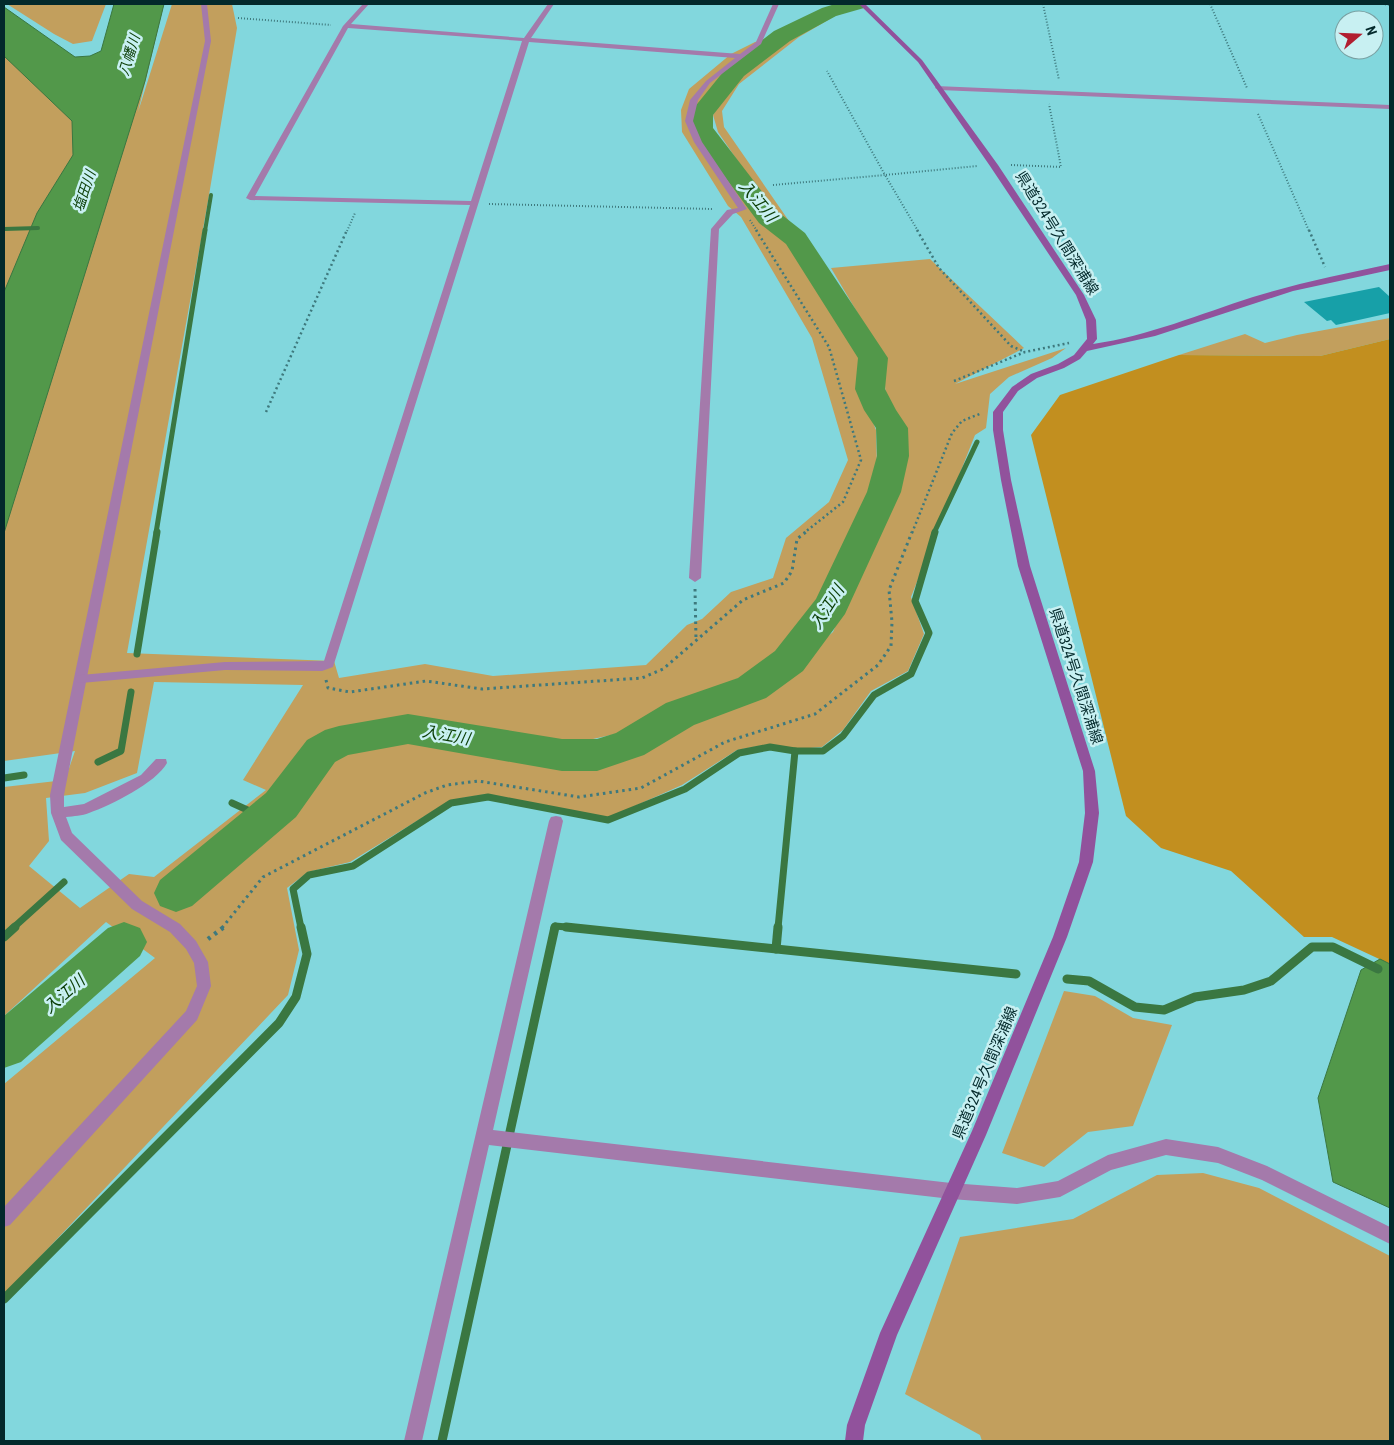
<svg xmlns="http://www.w3.org/2000/svg" width="1394" height="1445" viewBox="0 0 1394 1445" font-family="'Roboto Condensed','Noto Sans JP',sans-serif">
<style>
.green{fill:#c29f5d;fill-rule:evenodd}
.forest{fill:#c28f1f}
.water{fill:#52984a;stroke:#3a7741}
.lines{fill:none;stroke-linecap:round;stroke-linejoin:round}
.stream-far3{stroke:#3a7741;stroke-width:4}
.stream-far2{stroke:#3a7741;stroke-width:5}
.stream-far1{stroke:#3a7741;stroke-width:7}
.stream{stroke:#3a7741;stroke-width:9}
.river{fill:#52984a;fill-rule:evenodd}
.building{fill:#17a0a8}
.path-far3{stroke:#3e797d;stroke-width:2;stroke-dasharray:1 2;stroke-linecap:butt}
.path-far2{stroke:#3e797d;stroke-width:2.5;stroke-dasharray:2 3;stroke-linecap:butt}
.path-far1{stroke:#3e797d;stroke-width:3;stroke-dasharray:2.5 4;stroke-linecap:butt}
.path{stroke:#3e797d;stroke-width:4.5;stroke-dasharray:3 5;stroke-linecap:butt}
.lane{fill:#a47aab;fill-rule:evenodd}
.street{fill:#a47aab;fill-rule:evenodd}
.secondary{fill:#91529c;fill-rule:evenodd}
.labels{text-anchor:middle;dominant-baseline:central;stroke-width:5;stroke-linejoin:round;paint-order:stroke}
.far-water-label{font-size:14px;font-style:italic;fill:#0a3c04;stroke:#c8f0f2}
.street-label{font-size:15px;fill:#03292b;stroke:#c8f0f2}
.water-label{font-size:16px;font-style:italic;fill:#0a3c04;stroke:#c8f0f2}
</style>
<rect width="100%" height="100%" fill="#82d7dd"/>
<g class="green">
<path d="M7 4H106L92 41 73 44 54 34Z"/>
<path d="M164 4 138 112 172 4H232L237 28 208 201 127 653 334 661 339 678 425 664 493 676 646 665 687 625 702 619 731 592 773 578 786 538 829 502 848 460 812 338 741 217 728 206 682 132 681 110 689 89 731 54 755 42 766 40 717 81 697 113 698 129 766 228 793 243 849 326 868 368 859 386 876 430 877 466 864 510 815 613 754 672 679 702 620 733 575 743 397 721 316 743 271 801 168 888 180 899 281 823 329 759 384 737 577 765 626 752 704 714 768 687 833 632 907 449 886 405 884 365 867 329 831 268 930 259 1024 348 955 384 1066 348 1052 358 1009 377 990 394 986 428 975 435 911 597 924 634 908 671 871 691 843 730 822 747 798 749 770 744 737 750 682 785 608 818 487 794 451 800 350 862 308 872 287 888 299 950 288 995 4 1295V1084L155 958 106 922 4 1016V787L65 780 75 751 4 761V472ZM154 682 303 685 243 780 266 790 154 877 129 874 80 908 29 866 49 841 46 798 85 793 137 773Z"/>
<path d="M859 8 835 16 799 37 739 84 722 111 724 127 789 221 773 213 718 132 713 115 732 84 788 38 831 14Z"/>
<path d="M4 38 103 111 4 376Z"/>
<path d="M1390 318V339L1320 356 1179 355 1245 334 1265 343 1297 335Z"/>
<path d="M1064 991 1095 996 1133 1018 1172 1025 1133 1126 1088 1132 1044 1167 1002 1153Z"/>
<path d="M1203 1173 1259 1188 1390 1256V1441H982L980 1435 905 1394 960 1237 1073 1219 1157 1175Z"/>
</g>
<path class="forest" d="M1390 339V964L1332 937H1304L1231 871 1161 848 1126 816 1031 435 1060 395 1179 355 1320 356Z"/>
<g class="water">
<path d="M114 4H164L145 81 4 533V292L37 213 73 155 72 121 4 56V7L75 57 90 56 101 51Z"/>
<path d="M1380 959 1390 964V1208L1333 1182 1318 1098 1361 970Z"/>
</g>
<g class="lines">
<g class="stream-far3">
<path d="M4 229 38 228"/>
<path d="M205 231 211 195"/>
</g>
<g class="stream-far2">
<path d="M156 533 205 230"/>
<path d="M934 533 977 442"/>
</g>
<g class="stream-far1">
<path d="M137 654 157 532"/>
<path d="M98 762 121 751 131 692"/>
<path d="M4 778 24 775"/>
<path d="M232 803 265 818"/>
<path d="M13 928 64 882"/>
<path d="M301 928 293 889 309 875 353 866 451 803 488 797 608 820 685 789 739 753 770 747 795 751H823L843 736 874 695 911 674 929 633 915 601 935 532"/>
<path d="M554 928 555 926 578 928"/>
<path d="M778 928 795 751"/>
</g>
<g class="stream">
<path d="M566 927 1016 974"/>
<path d="M4 937 15 927"/>
<path d="M776 949 778 927"/>
<path d="M1067 979 1089 981 1135 1007 1164 1010 1195 997 1244 990 1271 981 1312 947H1333L1378 969"/>
<path d="M4 1299 279 1023 296 997 307 954 301 927"/>
<path d="M442 1441 555 927"/>
</g>
<g class="river">
<path d="M835 4H867L864 8 836 16 790 41 744 76 713 115V128L777 211 805 233 888 358 885 389 896 410 908 428 909 456 901 492 845 614 803 671 766 698 694 725 644 755 597 771H562L408 744 348 755 335 762 296 817 192 906 176 912 160 906 154 893 160 880 266 793 307 740 325 730 339 726 408 714 562 739H597L616 733 666 703 738 678 775 651 816 599 867 492 877 456 876 428 864 410 855 389 858 358 786 244 759 223 693 134 689 129V114L728 66 774 31 822 8Z"/>
<path d="M124 922 140 928 147 942 140 956 21 1062 4 1068V1016L108 928Z"/>
</g>
</g>
<path class="building" d="M1379 287 1390 297V313L1336 325 1331 320 1327 321 1304 302Z"/>
<g class="lines">
<g class="path-far3">
<path d="M1043 4 1059 80"/>
<path d="M1210 4 1247 88"/>
<path d="M1382 4 1390 5"/>
<path d="M238 18 331 25"/>
<path d="M1258 114 1309 231"/>
<path d="M1011 165 1061 167 1049 104"/>
<path d="M773 185 885 175 827 71"/>
<path d="M489 204 713 209"/>
<path d="M750 220 757 231"/>
<path d="M347 231 355 213"/>
<path d="M918 231 885 175 977 166"/>
</g>
<g class="path-far2">
<path d="M756 230 829 347 861 460 843 502 804 533"/>
<path d="M917 230 939 268 1011 346 1025 352"/>
<path d="M1309 230 1325 267"/>
<path d="M954 381 1025 352 1069 343"/>
<path d="M266 412 347 230"/>
<path d="M912 533 952 433 962 421 982 413"/>
</g>
<g class="path-far1">
<path d="M695 589 696 640"/>
<path d="M326 680 328 688 350 692 426 681 482 689 642 678 663 669 743 600 784 583 792 571 797 539 806 532"/>
<path d="M222 928 263 877 425 793 447 785 478 781 579 797 641 788 725 742 815 714 878 665 891 646 892 622 889 590 912 532"/>
</g>
<path class="path" d="M208 939 224 927"/>
<path class="lane" d="M201 4H207L211 41 64 795V807L84 804 141 775 156 759H166L167 763C156 783 111 805 89 813 82 816 74 816 66 817L72 833 142 901 180 924 196 941 208 962 211 986 197 1020 10 1225 4 1227V1207L186 1011 197 986 194 963 186 949 170 932 132 909 61 840 51 813 50 795 205 41Z"/>
<g class="street">
<path d="M363 4H369L351 24 524 38 548 4H554L531 38 740 54 756 42 773 4H779L761 44 710 83 698 100 693 121 702 142 747 209 733 214 719 229 701 578 695 582 689 578 711 229 727 210 738 208 694 142 685 121 690 100 706 81 735 58 529 42 333 667 322 671 225 670 81 683 77 682 75 679 77 676 81 675 225 662 324 661 470 205 250 200 246 198 343 26ZM348 28 522 41 471 201 255 196Z"/>
<path d="M936 86 1390 105V109L939 90 935 88Z"/>
<path d="M556 816 561 817 563 821 493 1130 951 1183 1017 1188 1058 1181 1108 1155 1166 1139 1218 1147 1267 1166 1390 1227V1244L1262 1180 1218 1163 1166 1155 1111 1170 1060 1197 1017 1204 951 1199 489 1145 422 1441H404L549 821 551 817Z"/>
</g>
<path class="secondary" d="M859 4H865L922 60 998 165 1084 295 1096 320 1097 339 1093 344C1148 336 1200 314 1253 297 1298 283 1344 274 1390 264V270L1293 291 1155 336 1087 351 1080 359 1064 368 1037 378 1018 391 1003 412V430L1011 480 1030 566 1095 771 1099 813 1093 862 1067 937 986 1135 897 1335 865 1425 863 1441H845L847 1425 880 1333 972 1131 1053 937 1079 862 1085 813 1083 771 1018 566 1001 480 993 430V412L1012 387 1031 374 1058 364 1074 355 1087 339 1086 320 1076 295 990 166 918 62Z"/>
</g>
<g class="labels">
<g class="far-water-label">
<text transform="translate(129 55) rotate(-73)">八幡川</text>
<text transform="translate(84 191) rotate(-71)">塩田川</text>
</g>
<g class="street-label">
<text transform="translate(1057 233) rotate(58)">県道324号久間深浦線</text>
<text transform="translate(1076 676) rotate(72)">県道324号久間深浦線</text>
<text transform="translate(985 1073) rotate(-67)">県道324号久間深浦線</text>
</g>
<g class="water-label">
<text transform="translate(758 201) rotate(50)">入江川</text>
<text transform="translate(827 607) rotate(-58)">入江川</text>
<text transform="translate(446 735) rotate(10)">入江川</text>
<text transform="translate(64 994) rotate(-41)">入江川</text>
</g>
</g>
<rect width="1394" height="1445" fill="none" stroke="#03292b" stroke-width="10"/>
<g transform="translate(1359 35) rotate(71)"><circle r="24" fill="#c8f0f2" stroke="#79a0a2"/>
<path d="M0-4L9 19L0 12L-9 19Z" fill="#b11e30"/>
<text y="-8" font-size="14" font-weight="bold" text-anchor="middle" fill="#03292b">N</text>
</g>
</svg>
